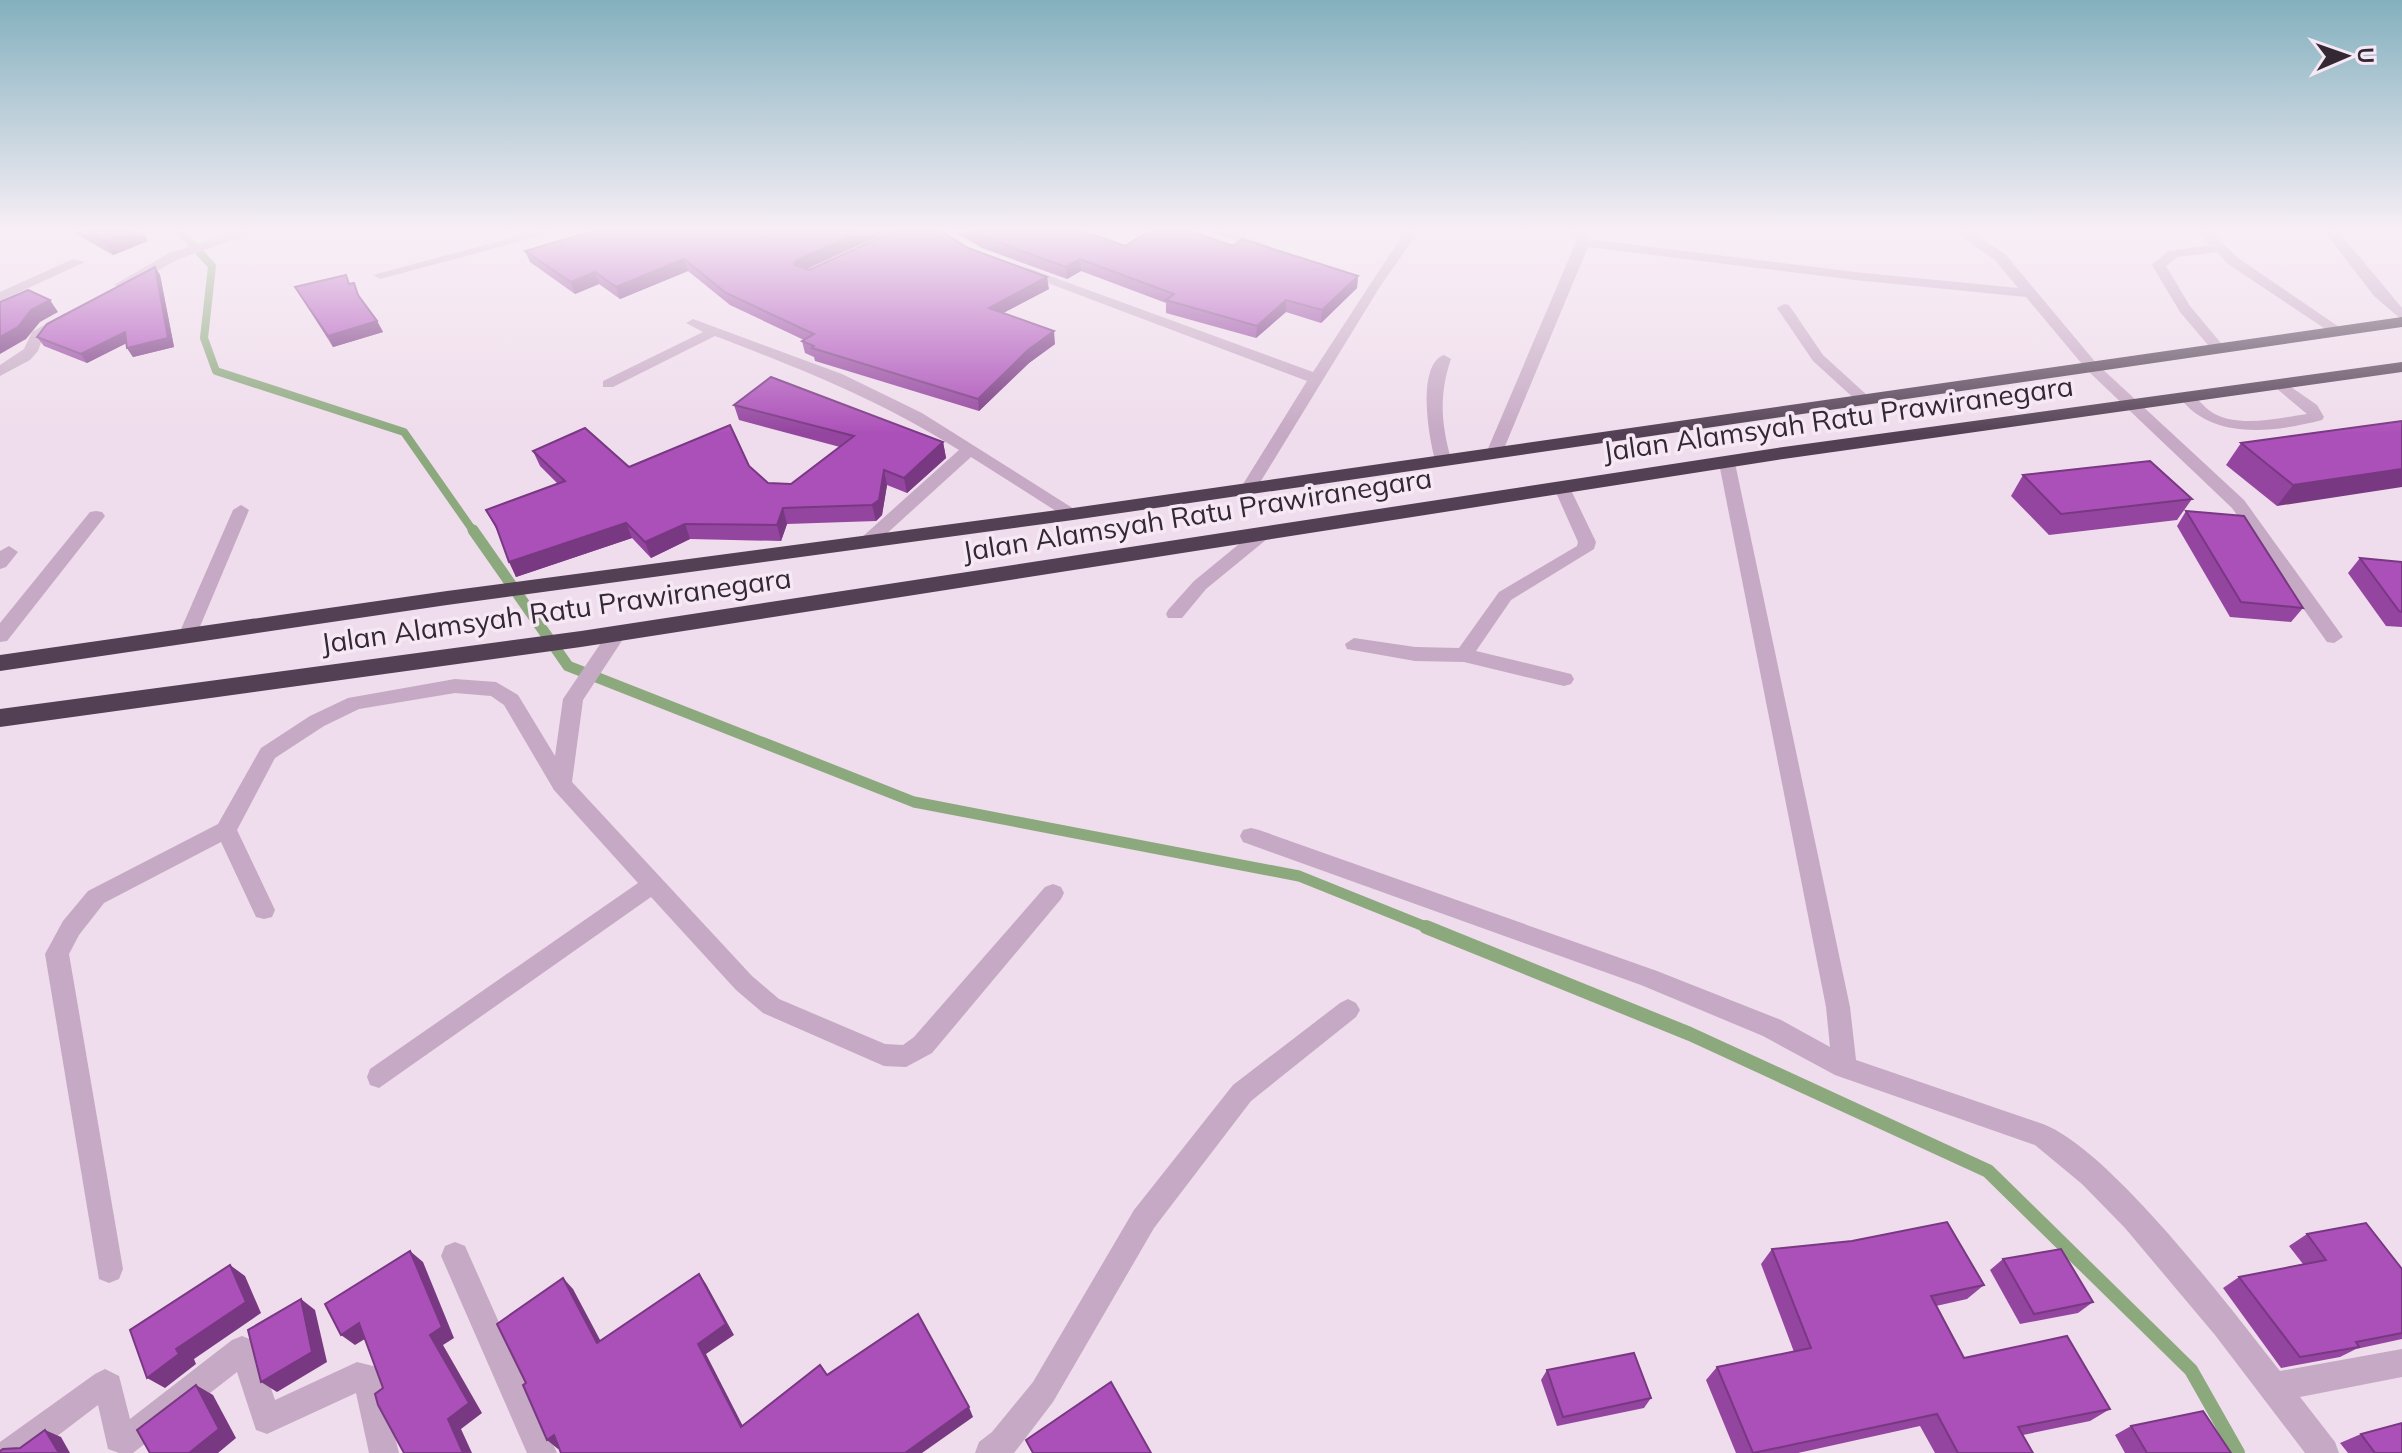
<svg xmlns="http://www.w3.org/2000/svg" width="2402" height="1453" viewBox="0 0 2402 1453" font-family="Mulish,sans-serif">
<style>
.lines{fill:none;stroke-linecap:round;stroke-linejoin:round}
.stream-far2{stroke:#8ca97e;stroke-width:8}
.stream-far1{stroke:#8ca97e;stroke-width:11}
.stream{stroke:#8ca97e;stroke-width:14}
.minor{fill:#c6a9c4;fill-rule:evenodd}
.highway{fill:#534054;fill-rule:evenodd}
.wall{fill:#94459f}
.shaded-wall{fill:#783882}
.building{fill:#ac50b9;stroke:#783882;stroke-width:2}
.labels{text-anchor:middle;dominant-baseline:central;stroke-width:7;stroke-linejoin:round;paint-order:stroke}
.street-label{font-size:28px;fill:#332834;stroke:#f7e8f5}
</style>
<rect width="100%" height="100%" fill="#efdcec"/>
<g class="lines">
<path class="stream-far2" d="M180 231 212 266 204 338 216 371 404 432 474 532"/>
<path class="stream-far1" d="M473 530 568 666 914 802 1299 876 1431 929"/>
<path class="stream" d="M1426 927 1690 1034 1988 1171 2191 1370 2238 1453"/>
<g class="minor">
<path d="M239 231H259L179 259 126 288 114 285 169 253Z"/>
<path d="M537 231H560L380 279 373 275Z"/>
<path d="M1211 231H1231L1274 248 1262 251Z"/>
<path d="M1405 231H1419L1381 285 1256 489 1248 494 1240 489 1307 381 1016 271 1028 268 1313 372Z"/>
<path d="M1566 231H1580L1587 239 1855 272 2018 288 1995 260 1954 231H1970L2005 254 2097 364 2244 500 2343 637 2334 643 2327 642 2232 508 2087 370 2026 297 1855 280 1588 247 1503 451 1501 454H1489L1487 451 1576 242Z"/>
<path d="M2196 231H2210L2238 258 2345 331 2338 335 2333 334 2228 264 2217 252 2177 257 2166 266 2190 306 2225 348 2223 351H2213L2180 312 2152 265 2168 251 2210 245Z"/>
<path d="M2324 231H2338L2402 308V320L2374 296Z"/>
<path d="M73 259 85 262 0 301V292Z"/>
<path d="M1784 304 1789 305 1823 355 1868 396V402H1858L1813 361 1777 308Z"/>
<path d="M65 313 72 317 70 320 43 337 38 351 30 360 0 376V365L24 349 32 332Z"/>
<path d="M693 319 842 374 922 413 1082 514 1079 518H1067L971 457 873 546H861L858 542 861 538 959 450C878 399 804 370 715 336L613 387H603V381L703 332 686 323Z"/>
<path d="M1444 355 1451 359C1439 394 1441 423 1451 459L1443 464 1435 459C1429 437 1416 365 1444 355Z"/>
<path d="M2281 380 2317 405 2324 417 2322 420C2275 432 2213 441 2180 398L2188 393C2198 397 2203 407 2213 413 2239 428 2278 418 2307 414L2276 388V382Z"/>
<path d="M1727 458 1735 463 1850 1007 1856 1060 2043 1124C2111 1150 2232 1310 2280 1371L2402 1349V1377L2300 1397 2335 1442 2339 1453H2305L2215 1335 2125 1228 2082 1184 2035 1145 1835 1075 1763 1036 1641 985 1243 842 1240 836 1243 830 1251 828 1259 830 1657 971 1781 1020 1830 1047 1826 1007 1719 463Z"/>
<path d="M1562 483 1570 488 1596 542 1594 549 1511 600 1476 651 1571 674 1574 679 1571 684 1564 686 1464 662 1415 661 1347 649 1345 644 1354 638 1415 647 1459 648 1499 592 1577 546 1578 542 1554 488Z"/>
<path d="M241 505 249 510 196 636 187 642 180 641 178 636 233 510Z"/>
<path d="M96 511 102 512 105 516 102 520 7 641 0 642V623L90 512Z"/>
<path d="M1261 530 1270 535 1267 539 1206 589 1182 618H1168L1166 614 1168 610 1194 581 1255 531Z"/>
<path d="M9 546 18 552 6 567 0 569V551Z"/>
<path d="M618 627 627 633 583 700 572 782 752 976 779 999 885 1044 903 1045 914 1037 1045 887 1053 884 1061 887 1064 893 1061 899 932 1053 906 1067 884 1066 763 1013 736 990 651 897 379 1088 370 1085 367 1077 370 1069 638 883 554 790 504 705 491 696 455 693 359 709 324 726 275 758 237 830 275 910 272 917 264 919 256 917 221 842 104 903 79 935 69 954 123 1269 119 1279 109 1283 99 1279 45 954 63 921 88 891 218 824 261 748 310 716 348 698 455 679 496 682 518 695 555 756 563 699 611 628Z"/>
<path d="M1348 999 1356 1003 1360 1010 1356 1017 1251 1101 1154 1228 1053 1402 1014 1453H975L979 1442 992 1432 1033 1382 1134 1210 1233 1085 1340 1003Z"/>
<path d="M455 1242 465 1246 557 1453H527L441 1256 445 1246Z"/>
<path d="M242 1336 255 1341 275 1400 357 1362 377 1367 399 1453H369L356 1393 267 1434 256 1430 237 1372 133 1453H119L108 1449 98 1405 35 1453H0V1442L95 1374 105 1369 119 1376 130 1419 232 1340Z"/>
</g>
<g class="highway">
<path d="M2402 317V327L1073 520 447 605 0 671V655L447 591 1073 508Z"/>
<path d="M2402 362V372L1777 460 581 647 0 727V709L581 631 1777 448Z"/>
</g>
</g>
<g class="wall">
<path d="M71 231H142L148 241 113 255Z"/>
<path d="M890 231 807 269 968 248 1049 289 1003 313 1055 344 1029 363 979 411 815 361 814 357 805 353 802 341 804 340 730 305 688 271 620 299 599 284 575 294 530 262 525 251Z"/>
<path d="M952 231H1083L1125 246H1233L1358 276 1357 288 1321 323 1286 312 1256 338 1166 313V303L1081 271 1067 279 982 248Z"/>
<path d="M155 267 160 275 174 347 133 357 127 348 126 343 87 363 44 346 37 337Z"/>
<path d="M354 283 361 300 377 321 383 332 333 347 295 287Z"/>
<path d="M734 405 943 442 946 458 907 493 887 485 882 515 876 521 787 524 781 541 690 539 651 558 632 538 516 577 499 534 486 510 558 484 540 466 533 451 629 467 749 466 768 483 791 484 840 447 739 420Z"/>
<path d="M2402 421 2277 506 2226 465 2241 443Z"/>
<path d="M2023 475 2192 499 2177 520 2049 535 2011 496Z"/>
<path d="M2186 511 2303 608 2291 622 2230 617 2177 526Z"/>
<path d="M2360 558 2402 562V627L2386 626 2348 573Z"/>
<path d="M2307 1234 2402 1269V1339L2356 1349 2340 1357 2281 1368 2223 1288 2239 1277 2303 1264 2289 1246Z"/>
<path d="M1772 1249 1984 1285 1967 1299 1936 1306 1964 1358 2110 1409 2090 1421 2023 1435 2033 1453H1935L1920 1426 1798 1453H1736L1706 1380 1717 1367 1794 1352 1761 1264Z"/>
<path d="M2003 1259 2093 1302 2078 1313 2020 1324 1990 1270Z"/>
<path d="M1547 1370 1651 1398 1644 1408 1557 1426 1541 1380Z"/>
<path d="M2131 1426 2231 1453H2125L2115 1435Z"/>
<path d="M2361 1434 2402 1453H2348L2340 1443Z"/>
</g>
<g class="shaded-wall">
<path d="M133 231H142L148 241 113 255 105 242Z"/>
<path d="M862 231H890L798 273 794 265 795 261Z"/>
<path d="M684 259 688 271 620 299 616 287Z"/>
<path d="M1080 259 1081 271 1067 279 1066 267Z"/>
<path d="M155 267 160 275 174 347 133 357 127 348Z"/>
<path d="M595 272 599 284 575 294 571 282Z"/>
<path d="M1358 276 1357 288 1321 323 1322 310Z"/>
<path d="M1047 277 1049 289 990 320 989 308Z"/>
<path d="M50 300 58 312 40 322 26 339 0 354V337L31 310Z"/>
<path d="M1286 300V312L1256 338 1257 326Z"/>
<path d="M377 321 383 332 333 347 328 336Z"/>
<path d="M1054 331 1055 344 1029 363 979 411 978 399 1028 350Z"/>
<path d="M125 332 131 341 87 363 81 354Z"/>
<path d="M943 442 946 458 907 493 904 478Z"/>
<path d="M2402 469V487L2277 506 2293 485Z"/>
<path d="M884 470 887 485 882 515 876 521 872 505Z"/>
<path d="M783 508 787 524 781 541 777 525Z"/>
<path d="M626 523 632 538 516 577 509 562Z"/>
<path d="M685 524 690 539 651 558 645 542Z"/>
<path d="M410 1251 423 1262 454 1338 443 1345 482 1413 461 1429 472 1453H463L448 1419Z"/>
<path d="M230 1265 245 1276 261 1313 194 1359 196 1364 165 1388 147 1378 176 1349Z"/>
<path d="M699 1274 706 1284 734 1335 706 1354 748 1436 741 1427 698 1344Z"/>
<path d="M563 1278 573 1289 607 1353 597 1343Z"/>
<path d="M301 1299 315 1310 327 1362 277 1392 261 1382Z"/>
<path d="M359 1323 373 1334 355 1345 341 1335Z"/>
<path d="M196 1385 213 1395 236 1438 218 1453H189Z"/>
<path d="M969 1407 973 1417 922 1453H905Z"/>
<path d="M45 1430 61 1437 70 1453H59Z"/>
<path d="M554 1435 565 1444 558 1449 547 1440Z"/>
</g>
<g class="building">
<path d="M86 231H133L105 242Z"/>
<path d="M593 231H862L795 261 794 265 809 270 894 231H941L968 248 1047 277 989 308 1054 331 1028 350 978 399 812 348 814 346 802 341 814 334 726 293 684 259 616 287 595 272 571 282 525 251Z"/>
<path d="M971 231H1083L1125 246 1150 231H1190L1233 246 1242 239 1358 276 1322 310 1286 300 1257 326 1166 300 1174 294 1080 259 1066 267 981 236Z"/>
<path d="M155 267 168 338 127 348 125 332 81 354 37 337 47 324Z"/>
<path d="M346 275 349 284 354 283 358 295 377 321 328 336 295 287Z"/>
<path d="M28 290 50 300 31 310 18 327 0 337V302Z"/>
<path d="M771 377 943 442 904 478 884 470 879 500 872 505 783 508 777 525 685 524 645 542 626 523 509 562 496 526 486 510 565 481 533 451 585 428 629 467 730 425 749 466 768 483 791 484 854 436 734 405Z"/>
<path d="M2402 421V469L2293 485 2241 443Z"/>
<path d="M2150 461 2192 499 2061 514 2023 475Z"/>
<path d="M2186 511 2244 516 2303 608 2241 602Z"/>
<path d="M2360 558 2402 562V612L2399 611Z"/>
<path d="M1947 1222 1984 1285 1931 1296 1964 1358 2067 1336 2110 1409 2018 1427 2033 1453H1958L1937 1414 1753 1453 1717 1367 1811 1348 1772 1249 1852 1241Z"/>
<path d="M2366 1223 2402 1269V1333L2356 1342 2359 1347 2300 1357 2239 1277 2326 1260 2307 1234Z"/>
<path d="M2061 1249 2093 1302 2034 1314 2003 1259Z"/>
<path d="M410 1251 442 1327 430 1335 469 1403 448 1419 463 1453H404L378 1405 375 1394 383 1388 359 1323 341 1335 325 1304Z"/>
<path d="M230 1265 246 1302 176 1349 179 1354 147 1378 130 1330Z"/>
<path d="M699 1274 726 1324 698 1344 741 1427 820 1365 827 1375 918 1314 969 1407 905 1453H561L554 1435 547 1440 523 1385 526 1383 497 1324 563 1278 597 1343Z"/>
<path d="M301 1299 312 1352 261 1382 248 1330Z"/>
<path d="M1634 1353 1651 1398 1563 1417 1547 1370Z"/>
<path d="M1111 1382 1151 1453H1033L1026 1440Z"/>
<path d="M196 1385 219 1429 189 1453H150L137 1430Z"/>
<path d="M2203 1411 2231 1453H2147L2131 1426Z"/>
<path d="M2402 1423V1453H2375L2361 1434Z"/>
<path d="M45 1430 59 1453H0V1451L3 1449 20 1448Z"/>
</g>
<linearGradient id="sky" x2="0" y2="1"><stop stop-color="#83b0be"/><stop offset="0.53" stop-color="#f8eff6"/><stop offset="1" stop-color="#f8eff6" stop-opacity="0"/></linearGradient>
<rect width="2402" height="434" fill="url(#sky)"/>
<g class="labels">
<g class="street-label">
<text transform="translate(1838 418) rotate(-8)">Jalan Alamsyah Ratu Prawiranegara</text>
<text transform="translate(1197 514) rotate(-9)">Jalan Alamsyah Ratu Prawiranegara</text>
<text transform="translate(556 610) rotate(-8)">Jalan Alamsyah Ratu Prawiranegara</text>
</g>
</g>
<g transform="translate(2346 56) rotate(88)" stroke="#f7e8f5" stroke-width="6" paint-order="stroke">
<path d="M0-6L14 30L0 20L-14 30Z" fill="#332834"/>
<text y="-12" font-size="22" font-weight="bold" text-anchor="middle" fill="#332834">U</text>
</g>
</svg>
